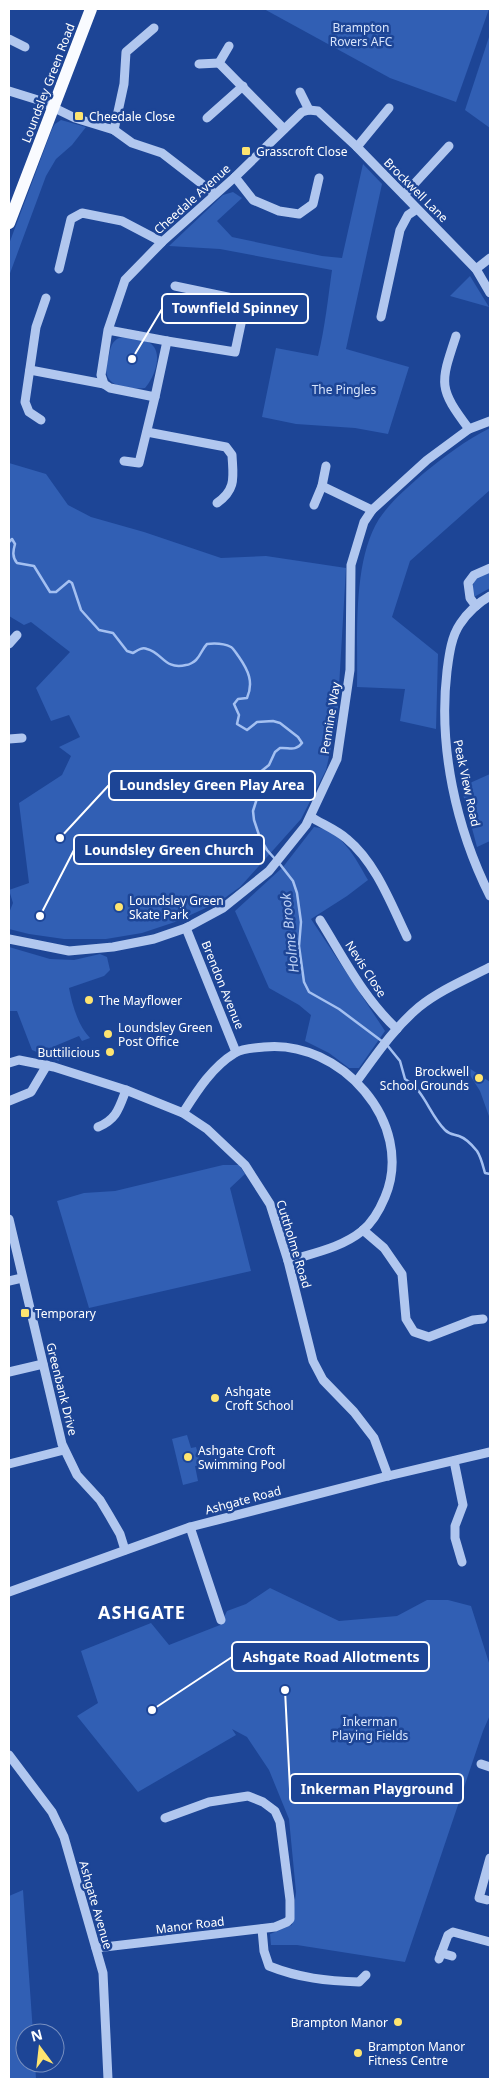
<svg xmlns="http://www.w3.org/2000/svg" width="499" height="2088" viewBox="0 0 499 2088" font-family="'Noto Sans',sans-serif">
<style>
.green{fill:#315fb4}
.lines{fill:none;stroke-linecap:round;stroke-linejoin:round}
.stream{stroke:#a4c0f1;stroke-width:2.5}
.minor{stroke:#b1c7ef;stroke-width:9}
.major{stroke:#f9fbff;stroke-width:12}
.poi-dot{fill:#fee470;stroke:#1d4596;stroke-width:2}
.labels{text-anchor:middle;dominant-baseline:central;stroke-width:5;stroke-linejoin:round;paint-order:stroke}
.park-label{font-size:12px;fill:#d7e4fb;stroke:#1d4596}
.street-label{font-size:12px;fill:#fff;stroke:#1d4596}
.poi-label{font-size:12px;fill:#fff;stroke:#1d4596;text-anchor:start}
.water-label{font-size:14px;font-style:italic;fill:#bdd1f6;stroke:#1d4596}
.district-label{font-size:18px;font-weight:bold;letter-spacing:1px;fill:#fff;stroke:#1d4596}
.leader{fill:none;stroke:#fff;stroke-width:2}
.callout-dot{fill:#fff;stroke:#1d4596;stroke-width:2}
.callout{fill:#1d4596;stroke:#fff;stroke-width:2}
.callout-label{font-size:14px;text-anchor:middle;font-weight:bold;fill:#fff}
</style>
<rect width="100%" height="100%" fill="#1d4596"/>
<g class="green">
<path d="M264 9H489L456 102 390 78Z"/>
<path d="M490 34V128L465 110Z"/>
<path d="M61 120 86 127 72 145 56 159 46 176 9 276V244L52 129 55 124Z"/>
<path d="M363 164 382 184 346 349 409 367 388 434 355 428 296 424 262 417 276 348 318 356C325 328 328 298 332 270L220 249 169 246 223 195 233 192 242 198 217 221 232 237 322 256 342 258Z"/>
<path d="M470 276 489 307 450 296Z"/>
<path d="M129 337C137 338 148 339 154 347 162 359 153 379 145 388 135 389 111 389 107 375 105 370 107 362 109 356 110 350 111 343 117 339 120 337 125 337 129 337Z"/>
<path d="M490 428V490L410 561 392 617 438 654 436 729 400 721 405 689 357 687C358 638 352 562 379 519 391 501 408 487 424 473 445 456 466 440 490 428Z"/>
<path d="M9 463 46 474 68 505 91 517 144 532 221 558 266 556 346 568 337 721 326 770 301 819 240 887 219 902 175 922 142 933 106 939H64L29 934 9 929V913L13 903 9 890 29 883 19 803 62 775 71 756 59 747 80 737 69 715 51 721 36 688 70 652 31 622 24 625 9 616Z"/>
<path d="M490 571V588L474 597 472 595C473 578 475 578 490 571Z"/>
<path d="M490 774V841L477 847 461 787Z"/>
<path d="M314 827C341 829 356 859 368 880L347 896 311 919 385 1031 359 1068H349L329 1053 305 1041 311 1015 299 1005 269 988 235 911 283 867Z"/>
<path d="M9 947 50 959 74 960 100 954 107 957 110 970 104 976 69 988C72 1004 78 1026 90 1038L82 1041 79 1036 55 1046 59 1061 32 1050 17 1011H9Z"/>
<path d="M463 1064 490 1082V1119L480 1091Z"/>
<path d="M223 1165H239L245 1174 230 1188 251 1271 89 1308 57 1201 84 1193 115 1191Z"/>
<path d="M187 1435 191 1448 196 1447 201 1465 195 1466 198 1481 183 1485 172 1439Z"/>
<path d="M270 1588 339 1621 397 1616 427 1600H448L471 1606 490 1666V1715L483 1731 405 1962 297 1945H271L270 1934 292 1925 296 1892 289 1819 269 1770 247 1737 232 1729 236 1735 138 1792 77 1716 98 1703 81 1651 151 1623 169 1645 220 1625 227 1611 246 1604Z"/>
<path d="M23 1890 33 2033H25V2063H35L36 2079H9V1896Z"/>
</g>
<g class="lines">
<g class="stream">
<path d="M9 542 12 539 15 544C13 551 12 557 17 563L34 566 50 592H56L69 581 72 583 81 610 99 630 113 633 127 651 133 653C138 650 142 647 147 649 163 653 164 670 186 665 189 665 194 662 196 660 201 655 202 649 207 644 216 643 223 643 231 647 234 649 236 653 239 657 248 670 254 682 247 698L238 699 234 704 239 715 237 724 247 730 257 722 273 721 280 723 298 737 302 743C295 752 289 747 280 748L275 752 269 765 259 773V792L253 811 254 820 260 838 267 850 275 859"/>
<path d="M279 863 293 881 297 893 301 922 299 946 304 982 309 992 339 1009 387 1045 400 1061 405 1079C425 1091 429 1114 445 1130 450 1135 454 1134 459 1136 465 1138 473 1146 477 1151 481 1157 483 1166 485 1173L490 1174"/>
</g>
<g class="minor">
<path d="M9 39 25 47"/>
<path d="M229 46 219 63 284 129"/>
<path d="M199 64 219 63"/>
<path d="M9 91 38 100 75 118 114 130 132 143 162 153 215 194"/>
<path d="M300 92 309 110"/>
<path d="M207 118 243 86"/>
<path d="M114 130 124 84 126 52 154 28"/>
<path d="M357 147 389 108"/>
<path d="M235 177 253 200 279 211 299 214 313 204 319 178"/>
<path d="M404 195 449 146"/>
<path d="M59 269 71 219 82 213 122 221 162 242"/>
<path d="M476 269 490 258"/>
<path d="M175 286 285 309"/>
<path d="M381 317 400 230 408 215 417 209"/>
<path d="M108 330 167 341 155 397 110 388 104 384 101 375 108 330 125 280 162 242 235 177 302 112 309 110 318 111 357 147 476 269 490 293"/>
<path d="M456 336C440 384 438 388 469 429"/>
<path d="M167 341 235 352 246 300"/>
<path d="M30 370 104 384"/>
<path d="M41 420 29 412 25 402 36 327 46 298"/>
<path d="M147 432 226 447 232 455C233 476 237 489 217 503"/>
<path d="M124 461 139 463 155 397"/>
<path d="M322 486 372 510"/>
<path d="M314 505 322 486 326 466"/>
<path d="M490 596C479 602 467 613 460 624 451 637 449 656 447 671 438 747 456 828 490 896"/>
<path d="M476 606 470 598 468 583 474 575 490 568"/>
<path d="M9 644 17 635"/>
<path d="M9 739 22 738"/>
<path d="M311 817C322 824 337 830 347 839 376 863 391 904 407 937"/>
<path d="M320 920C343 957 364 999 397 1029"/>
<path d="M186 928 236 1052"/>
<path d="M9 939 69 951 113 947 154 939 186 928 223 908 269 871 306 825 337 759 350 670 351 565 364 522 372 510 427 460 469 429 490 421"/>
<path d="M9 1063 19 1060 54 1067 126 1090 183 1113 207 1129 245 1165 270 1204 288 1261 313 1361 323 1380 354 1412 374 1438 388 1476"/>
<path d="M357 1081C376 1055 394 1028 419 1007 440 990 467 979 490 967"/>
<path d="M9 1101 31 1092 47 1065"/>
<path d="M183 1113C197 1091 212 1067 235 1053 243 1048 254 1048 264 1047 340 1039 416 1123 385 1197 380 1209 372 1223 362 1231 341 1248 313 1253 288 1261"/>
<path d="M98 1127C117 1119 119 1108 126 1090"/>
<path d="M9 1219 62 1444 77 1475 100 1500 109 1515 120 1534 125 1550"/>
<path d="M363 1230 384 1248 402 1274 406 1319 414 1332 429 1337 473 1320 483 1319"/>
<path d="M9 1281 22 1278"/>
<path d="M9 1372 43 1364"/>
<path d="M454 1461 463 1505 455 1526V1538L462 1562"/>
<path d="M9 1464 64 1450"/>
<path d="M190 1527 221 1620"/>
<path d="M9 1592 190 1527 388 1476 490 1452"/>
<path d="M9 1755 52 1812 64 1837 103 1973 108 2079"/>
<path d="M481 1764 490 1767"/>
<path d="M487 1900 479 1898 490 1858"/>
<path d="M262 1929 264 1951 269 1966C299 1978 327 1981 359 1982L366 1975"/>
<path d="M96 1948 275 1927 287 1922 290 1919V1900L280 1822 275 1811 263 1802 248 1796 209 1802 165 1818"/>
<path d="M441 1953 452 1956"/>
<path d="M439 1959 448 1935 453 1932 490 1942"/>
</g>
<path class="major" d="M9 223 91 9"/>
</g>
<g class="poi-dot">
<rect x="74" y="111" width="10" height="10" rx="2.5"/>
<rect x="241" y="146" width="10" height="10" rx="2.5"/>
<circle cx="119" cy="907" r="5"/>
<circle cx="89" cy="1000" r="5"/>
<circle cx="108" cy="1034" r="5"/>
<circle cx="110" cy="1052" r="5"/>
<circle cx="479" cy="1078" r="5"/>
<rect x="20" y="1308" width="10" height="10" rx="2.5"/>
<circle cx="215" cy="1398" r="5"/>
<circle cx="188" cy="1457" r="5"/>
<circle cx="398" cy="2022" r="5"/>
<circle cx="358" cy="2053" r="5"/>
</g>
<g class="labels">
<g class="park-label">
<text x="361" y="27">Brampton<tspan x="361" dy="14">Rovers AFC</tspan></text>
<text x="344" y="389">The Pingles</text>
<text x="370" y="1721">Inkerman<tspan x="370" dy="14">Playing Fields</tspan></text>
</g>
<g class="street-label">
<text transform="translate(48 83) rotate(-69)">Loundsley Green Road</text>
<text transform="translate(416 190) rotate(45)">Brockwell Lane</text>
<text transform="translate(192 199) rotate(-42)">Cheedale Avenue</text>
<text transform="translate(330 718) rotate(-81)">Pennine Way</text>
<text transform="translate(467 783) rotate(78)">Peak View Road</text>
<text transform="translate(366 969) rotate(57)">Nevis Close</text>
<text transform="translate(223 985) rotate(68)">Brendon Avenue</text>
<text transform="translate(294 1244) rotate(73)">Cuttholme Road</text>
<text transform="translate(62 1389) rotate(76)">Greenbank Drive</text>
<text transform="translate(243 1500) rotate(-15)">Ashgate Road</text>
<text transform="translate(96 1905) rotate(74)">Ashgate Avenue</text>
<text transform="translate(190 1925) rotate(-7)">Manor Road</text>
</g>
<g class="poi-label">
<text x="89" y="116">Cheedale Close</text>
<text x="256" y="151">Grasscroft Close</text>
<text x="129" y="900">Loundsley Green<tspan x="129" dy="14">Skate Park</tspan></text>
<text x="99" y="1000">The Mayflower</text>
<text x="118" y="1027">Loundsley Green<tspan x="118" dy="14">Post Office</tspan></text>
<text x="100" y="1052" text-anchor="end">Buttilicious</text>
<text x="469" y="1071" text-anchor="end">Brockwell<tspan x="469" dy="14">School Grounds</tspan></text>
<text x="35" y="1313">Temporary</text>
<text x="225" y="1391">Ashgate<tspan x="225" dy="14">Croft School</tspan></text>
<text x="198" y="1450">Ashgate Croft<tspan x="198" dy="14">Swimming Pool</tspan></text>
<text x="388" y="2022" text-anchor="end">Brampton Manor</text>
<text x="368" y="2046">Brampton Manor<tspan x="368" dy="14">Fitness Centre</tspan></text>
</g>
<g class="water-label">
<text transform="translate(289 933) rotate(-96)">Holme Brook</text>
</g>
<g class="district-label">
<text x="142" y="1612">ASHGATE</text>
</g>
</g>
<path class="leader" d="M132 359L162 309M60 838L109 785M40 916L74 850M152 1710L232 1657M285 1690L290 1789"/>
<g class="callout-dot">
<circle cx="132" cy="359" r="5"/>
<circle cx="60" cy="838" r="5"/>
<circle cx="40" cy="916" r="5"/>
<circle cx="152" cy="1710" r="5"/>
<circle cx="285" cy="1690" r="5"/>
</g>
<g class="callout">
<rect x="162" y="294" width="146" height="29" rx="5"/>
<rect x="109" y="771" width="206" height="29" rx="5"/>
<rect x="74" y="835" width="190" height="29" rx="5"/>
<rect x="232" y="1642" width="197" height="29" rx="5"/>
<rect x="290" y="1774" width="173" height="29" rx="5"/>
</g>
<g class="callout-label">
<text x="235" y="313">Townfield Spinney</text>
<text x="212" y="790">Loundsley Green Play Area</text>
<text x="169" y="855">Loundsley Green Church</text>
<text x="331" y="1662">Ashgate Road Allotments</text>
<text x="377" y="1794">Inkerman Playground</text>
</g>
<rect width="499" height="2088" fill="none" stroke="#ffffff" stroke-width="20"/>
<g transform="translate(40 2048) rotate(345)"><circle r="24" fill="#1d4596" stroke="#778fc0"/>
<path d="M0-4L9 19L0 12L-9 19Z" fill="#fee470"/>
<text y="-8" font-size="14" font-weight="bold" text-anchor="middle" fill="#ffffff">N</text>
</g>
</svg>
